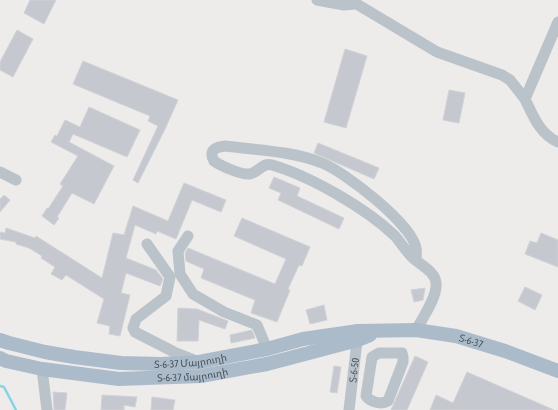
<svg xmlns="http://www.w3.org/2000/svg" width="558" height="410" viewBox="0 0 558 410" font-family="'Asap Condensed','Noto Sans Armenian',sans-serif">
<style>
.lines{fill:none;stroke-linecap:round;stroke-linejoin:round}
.stream{stroke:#89d3e6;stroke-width:2.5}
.building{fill:#c5c8ce;stroke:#d0d2d7}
.minor{stroke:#bac3ca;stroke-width:11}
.major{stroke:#acbbca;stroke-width:14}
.labels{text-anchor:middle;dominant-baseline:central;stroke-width:3;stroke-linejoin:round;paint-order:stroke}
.street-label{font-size:10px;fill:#454f58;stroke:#fff}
</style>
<rect width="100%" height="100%" fill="#eeebeb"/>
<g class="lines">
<path class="stream" d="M0 386 4 387 16 410"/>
</g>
<g class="building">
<path d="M30 0H56L44 24 24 13Z"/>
<path d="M17 30 33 39 13 77 0 70V62Z"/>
<path d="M345 49 367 56 346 128 324 122Z"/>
<path d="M83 61 178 100 165 129 138 183 133 180 158 126 148 121 150 116 73 84Z"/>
<path d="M449 90 465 93 459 123 443 120Z"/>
<path d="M89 107 140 130 127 157 73 134 69 142 114 166 94 204 72 193 57 217 59 218 54 225 42 216 47 208 48 209 63 186 60 184 78 156 51 142 55 135 57 136 65 120 80 127Z"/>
<path d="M318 143 379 168 374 179 314 153Z"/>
<path d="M274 177 300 188 297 196 344 218 339 229 278 200 281 193 269 188Z"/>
<path d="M184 183 226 200 221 212 192 200 176 239 157 231 156 234 135 225 126 258 156 270 163 279 160 286 126 273 121 293 130 295 120 336 109 334 110 326 97 323 104 299 66 275 62 280 51 274 55 267 41 258 42 256 29 248 16 244V242L0 239V232L5 233 6 228 35 238 36 236 102 278 113 233 124 235 133 206 168 221Z"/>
<path d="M4 195 10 200 0 212V199Z"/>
<path d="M242 218 310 247 302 266 299 265 288 289 290 290 277 322 251 313 255 300 201 278 204 269 186 261 185 253 188 248 275 284 286 259 234 236Z"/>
<path d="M541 233 558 240V267L525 254 530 241 537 243Z"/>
<path d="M525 287 542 295 535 310 518 301Z"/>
<path d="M425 288 423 300 414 302 411 290Z"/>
<path d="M324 305 327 320 310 324 306 310Z"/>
<path d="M178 308 197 309 228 321 225 329 199 320 198 341H177Z"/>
<path d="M252 330 255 338 231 343 230 335Z"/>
<path d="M415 356 428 362 407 410H391Z"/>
<path d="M334 366 341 367 337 393 330 392Z"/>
<path d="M467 372 554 410H430L436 395 453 403Z"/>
<path d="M53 392 67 393 65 410H54Z"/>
<path d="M102 395 137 397 135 407 124 405V410H101Z"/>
<path d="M152 397 175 400 173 410H151Z"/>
</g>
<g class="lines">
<g class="minor">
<path d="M317 0 344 5 354 4"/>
<path d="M350 0 437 52 502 75 510 80 525 99"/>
<path d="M558 22 525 99C533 116 540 134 558 142"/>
<path d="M0 172 16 180"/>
<path d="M188 236 178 251 180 274 193 294 224 312 257 325 267 349"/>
<path d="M147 244 170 277 166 296 136 319 133 328 135 332 174 352 197 361"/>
<path d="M416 260C416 256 417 252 416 248 412 224 345 172 322 163 293 151 256 150 225 146 216 147 208 150 214 161 221 166 241 175 250 174 259 172 263 162 272 165 310 176 366 208 395 236 401 243 406 251 412 257 420 265 435 271 436 283 438 296 422 319 416 330"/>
<path d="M379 353H402L403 357V362L388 401C381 405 370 402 366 396L372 357Z"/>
<path d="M42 369 47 410"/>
<path id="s1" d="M349 410 358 333"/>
</g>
<g class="major">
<path id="s2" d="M0 340 9 343 45 352 74 357 121 363 161 364 199 362 267 349 303 339 358 331 416 330 456 336 505 351 558 371"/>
<path id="s3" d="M0 358 6 361 42 369 119 379 201 376 267 364 358 340 370 335"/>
</g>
</g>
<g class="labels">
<g class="street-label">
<text stroke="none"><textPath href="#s2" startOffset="478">Տ-6-37</textPath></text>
<text stroke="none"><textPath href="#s2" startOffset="193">Տ-6-37 Մայրուղի</textPath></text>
<text stroke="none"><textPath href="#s1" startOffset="40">Տ-6-50</textPath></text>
<text stroke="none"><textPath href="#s3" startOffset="195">Տ-6-37 մայրուղի</textPath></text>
</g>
</g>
</svg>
